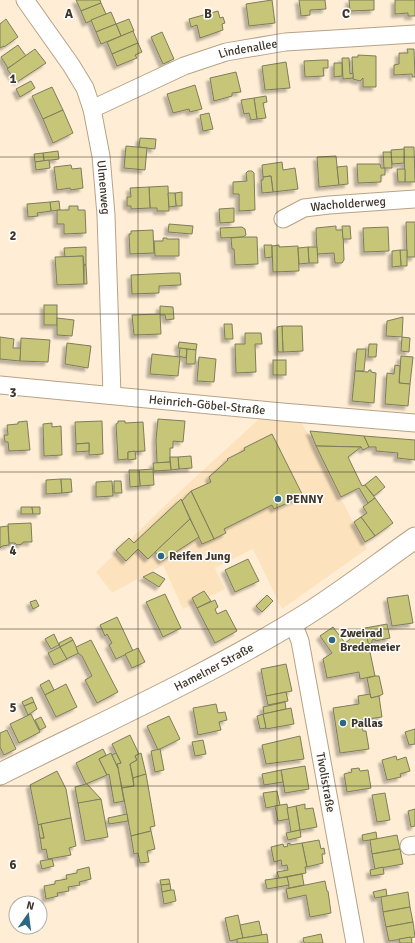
<svg xmlns="http://www.w3.org/2000/svg" width="415" height="943" viewBox="0 0 415 943" font-family="Signika,sans-serif">
<style>
.built{fill:#fce3be}
.building{fill:#c6c578;stroke:#7d7d5d;filter:url(#shadow)}
.lines{fill:none;stroke-linecap:round;stroke-linejoin:round}
.minor-casing{stroke:#b6a386;stroke-width:19}
.tertiary-casing{stroke:#b6a386;stroke-width:23}
.minor{stroke:#fff;stroke-width:17}
.tertiary{stroke:#fff;stroke-width:21}
.grid{fill:none;stroke:#3e362a;stroke-width:1;stroke-opacity:0.55}
.poi-dot{fill:#2d6780;stroke:#fff;stroke-width:1.5}
.labels{text-anchor:middle;dominant-baseline:central;stroke-width:3;stroke-linejoin:round;paint-order:stroke}
.street-label{font-size:12px;fill:#3e362a;stroke:#fff}
.poi-label{font-size:12px;font-weight:bold;fill:#3e362a;stroke:#fff;text-anchor:start}
.grid-label{font-size:13px;text-anchor:middle;font-weight:bold;fill:#3e362a;stroke:#fff;stroke-width:3;stroke-linejoin:round;paint-order:stroke}
</style>
<defs>
<filter id="shadow"><feDropShadow dx="-3.5" dy="3.5" stdDeviation="1" flood-color="#0004"/></filter>
</defs>
<rect width="100%" height="100%" fill="#ffeed5"/>
<path class="built" d="M259 419 302 423 367 549 282 609 253 549 215 568 225 589 183 609 163 565 112 593 96 572 177 494Z"/>
<g class="building">
<path d="M76 0H100L101 3 81 11Z"/>
<path d="M272 0 275 23 249 26 246 4Z"/>
<path d="M299 0H325L326 9 310 10V15L301 16Z"/>
<path d="M349 0H374V10L350 11Z"/>
<path d="M395 0H415V16H408V13L395 14Z"/>
<path d="M101 3 106 14 86 23 81 11Z"/>
<path d="M218 11 220 18 223 17 225 23 222 24 223 30 200 38 197 25 191 27 189 19Z"/>
<path d="M111 12 116 24 96 32 91 20Z"/>
<path d="M6 19 18 37 4 47V46L0 48V24Z"/>
<path d="M129 19 134 31 121 36 116 24Z"/>
<path d="M116 24 121 36 101 44 96 32Z"/>
<path d="M133 31 138 43 112 54 107 42Z"/>
<path d="M162 32 174 59 163 64 151 37Z"/>
<path d="M138 43 142 52 135 55 137 58 117 66 112 54Z"/>
<path d="M18 45 26 56 8 68 1 57Z"/>
<path d="M35 49 46 63 17 82 7 69Z"/>
<path d="M407 49H414L415 77H412V74L394 75V65L399 64V53H408Z"/>
<path d="M358 55 376 56V87H363V78L360 81 353 79 352 57H358Z"/>
<path d="M342 58H349L350 74 353 73V78L343 79Z"/>
<path d="M323 60H328V68H323L324 76 305 77 304 61Z"/>
<path d="M286 62 290 88 265 90 262 66Z"/>
<path d="M334 63H342V76L334 77Z"/>
<path d="M236 72 241 92 232 93V96L214 101 210 78Z"/>
<path d="M31 81 35 88 20 97 16 89Z"/>
<path d="M195 85 202 109 190 112 189 109 173 113 167 94Z"/>
<path d="M52 87 63 110 43 119 32 96Z"/>
<path d="M266 96 267 102 263 103 266 118 257 119 254 98Z"/>
<path d="M254 98 257 119 251 120 249 113 244 114 241 100Z"/>
<path d="M63 110 73 133 53 143 43 119Z"/>
<path d="M209 113 213 129 203 131 200 115Z"/>
<path d="M140 138 156 139 155 149 139 147Z"/>
<path d="M126 146 147 148 145 170 124 168Z"/>
<path d="M404 147H414L415 182H405Z"/>
<path d="M404 149V163L392 164 391 150Z"/>
<path d="M58 151 59 159 44 161 43 153Z"/>
<path d="M383 152H391L392 168H384Z"/>
<path d="M43 153 44 161 35 162 34 154Z"/>
<path d="M336 156 339 185 319 187 317 157Z"/>
<path d="M49 160 50 168 36 170 35 162Z"/>
<path d="M282 162 283 170 295 168 298 189 273 192 271 176 263 177 262 165Z"/>
<path d="M357 164H380L381 168H385V175H381V182L358 183Z"/>
<path d="M71 165 72 169 81 168 83 188 71 190 70 188 57 190 54 167Z"/>
<path d="M347 166 348 184 339 185 337 167Z"/>
<path d="M397 169H405V182H398Z"/>
<path d="M248 171H252L254 173 255 210 239 211V194H233V182L247 181 246 173Z"/>
<path d="M271 176 273 192 262 193 261 180H263V177Z"/>
<path d="M168 186 169 211H157V208H150L149 187Z"/>
<path d="M149 187 150 208 131 209V206H127V197H131L130 188Z"/>
<path d="M182 192V206H176L175 193Z"/>
<path d="M168 193H175L176 206 169 207Z"/>
<path d="M59 201 60 210 51 211 50 202Z"/>
<path d="M50 202 51 211 37 213 38 216 28 217 27 204Z"/>
<path d="M69 206H78V210H85L86 233 64 234V224H57V210H69Z"/>
<path d="M234 208V222L220 223 219 209Z"/>
<path d="M406 222H415V257H407Z"/>
<path d="M169 224 193 226 192 234 168 232Z"/>
<path d="M336 226V230H343L344 260 342 263H335L334 253 317 254 316 228Z"/>
<path d="M342 226H350L351 239H343Z"/>
<path d="M242 227 245 229 246 235 243 237 221 238 220 228Z"/>
<path d="M388 227 389 251 364 252 363 228Z"/>
<path d="M153 230 154 253 130 254 129 234H131V231Z"/>
<path d="M243 237H257L258 264 235 265 234 249H232L231 238Z"/>
<path d="M163 238H167V239H179V256H155L154 241H163Z"/>
<path d="M264 245H272V257L265 258Z"/>
<path d="M279 245V247L298 246 299 271 273 272 272 246Z"/>
<path d="M86 247V265H84L83 256 65 257 64 248Z"/>
<path d="M308 247H317L318 263H309Z"/>
<path d="M308 247 309 263 299 264 298 248Z"/>
<path d="M400 250H407V266H401Z"/>
<path d="M400 250 401 266 392 267V251Z"/>
<path d="M83 256 84 284 57 285 55 257Z"/>
<path d="M84 265H86L87 284H84Z"/>
<path d="M172 273H180L181 285 159 286V293L132 294 131 275Z"/>
<rect x="44" y="305" width="13" height="20"/>
<path d="M160 306 173 307 174 319 166 320 165 315H160Z"/>
<path d="M160 314 161 334 134 335 132 315Z"/>
<path d="M403 317 402 337 386 336 387 321Z"/>
<path d="M57 318 74 320 72 336 57 335Z"/>
<path d="M224 324H232L233 339H225Z"/>
<path d="M282 326H302L303 351 283 352Z"/>
<path d="M282 326 283 352H278L277 327Z"/>
<path d="M245 333H261L262 344H255L256 372 236 373 235 344H245Z"/>
<path d="M0 337 14 339 13 348H21L20 361 0 359Z"/>
<path d="M402 337 410 338 409 352 401 351Z"/>
<path d="M21 338 50 340 48 362 20 361Z"/>
<path d="M179 342 197 344 196 350 178 348Z"/>
<path d="M67 343 91 346 88 368 65 364Z"/>
<path d="M369 344H377L376 357H368Z"/>
<path d="M180 348 187 349 186 358 179 356Z"/>
<path d="M187 349 196 350 195 364H186Z"/>
<path d="M357 349H366L364 371H355Z"/>
<path d="M152 354 180 357 178 376 150 374Z"/>
<path d="M401 356 413 357 410 384 399 383Z"/>
<path d="M199 357 216 359 214 382 197 381Z"/>
<rect x="273" y="360" width="13" height="15"/>
<path d="M395 365 400 366 399 383 410 384 408 406 385 404 387 373 394 374Z"/>
<path d="M369 370H371V372L376 373 374 403 352 401 355 371 368 372Z"/>
<path d="M158 419 185 421 183 442 173 441V448H170V462L157 463 156 440Z"/>
<path d="M27 421 30 450 9 451 8 442H5L4 435H8L7 425 18 424V422Z"/>
<path d="M102 421 103 454 89 455V443L76 444 75 422Z"/>
<path d="M118 421H125V423L143 422 145 451 128 452V459L118 460 116 424 118 423Z"/>
<path d="M52 423V427L61 426 62 455 44 456 43 424Z"/>
<path d="M310 431 364 436 369 447 363 450 361 447 316 446Z"/>
<path d="M272 434 303 496 274 509 272 505 224 529 226 533 214 539 191 491 211 482 209 477 228 460 227 459 245 450 244 448Z"/>
<path d="M364 436 415 440V460L397 458 398 453 376 451V447H369Z"/>
<path d="M89 443V451L76 452V444Z"/>
<path d="M316 446 361 447 348 457 362 486 365 485 375 498 368 503 359 488 341 497Z"/>
<path d="M135 451 136 459 128 460V452Z"/>
<path d="M191 456 192 468 179 469 178 457Z"/>
<path d="M170 457H178L179 469 171 470Z"/>
<path d="M170 462 171 470 154 471 153 463Z"/>
<path d="M153 469 154 485 140 486 139 470Z"/>
<path d="M129 470H139L140 486 130 487Z"/>
<path d="M376 476 385 487 374 496 365 485Z"/>
<path d="M61 479 62 493 46 494V480Z"/>
<path d="M61 479H71L72 492 62 493Z"/>
<path d="M112 481 113 496 96 497V482Z"/>
<path d="M114 481H121L122 493H114Z"/>
<path d="M191 491 214 539 202 544 182 501Z"/>
<path d="M375 498 393 523 375 536 361 517 367 513 363 507Z"/>
<path d="M181 499 190 519 148 559 138 549 126 561 116 550 129 538 134 543Z"/>
<path d="M21 507H32L33 514H21Z"/>
<path d="M32 507H40V514H33Z"/>
<path d="M361 517 375 536 365 542 354 522Z"/>
<path d="M190 519 199 537 162 561 155 552Z"/>
<path d="M31 523 32 542H23L22 544 17 545 15 543H9L8 524Z"/>
<path d="M8 526 9 545 2 546 0 548V527Z"/>
<path d="M248 559 259 581 235 592 225 570Z"/>
<path d="M153 572 165 579 159 587 143 577Z"/>
<path d="M204 591 211 601 197 608 192 598Z"/>
<path d="M165 594 181 628 163 637 146 602Z"/>
<path d="M267 595 273 601 262 612 256 606Z"/>
<path d="M408 595 413 623 392 626 387 598Z"/>
<path d="M36 600 39 606 33 609 30 602Z"/>
<path d="M215 600 218 607 215 609 217 614 226 610 237 631 215 643 197 608Z"/>
<path d="M117 617 133 651 116 659 109 645 112 643 107 634 105 636 100 625Z"/>
<path d="M387 624 390 638 375 641V639L372 640V643L368 644 365 628Z"/>
<path d="M333 627 345 643 365 628 375 676 360 679 359 672 327 678 323 659 332 653 320 636Z"/>
<path d="M54 634 59 645 51 649 45 639Z"/>
<path d="M71 637 73 640 60 647 59 643Z"/>
<path d="M73 640 79 653 66 659 60 647Z"/>
<path d="M91 640 118 692 97 703 85 680 92 676 82 656 78 653 76 647Z"/>
<path d="M60 647 67 659 54 665 48 653Z"/>
<path d="M138 648 145 662 132 668 125 654Z"/>
<path d="M286 664 292 691 266 696 261 669Z"/>
<path d="M375 676H379L383 694 379 696 371 698 367 678Z"/>
<path d="M49 680 54 690 45 695 40 685Z"/>
<path d="M66 684 77 707 56 717 45 695Z"/>
<path d="M286 692 288 701 268 705 266 696Z"/>
<path d="M370 694 371 698 379 696 382 717 361 720 363 731H366L369 749 340 753 333 708 359 704 358 696Z"/>
<path d="M32 697 34 702 24 706 22 702Z"/>
<path d="M34 702 37 709 28 715 24 706Z"/>
<path d="M285 702 286 709 264 714 263 707Z"/>
<path d="M216 704 218 713 225 712 227 720 219 722 221 730 198 735 193 708Z"/>
<path d="M291 708 294 724 266 729 263 714Z"/>
<path d="M31 714 40 732 19 743 10 724Z"/>
<path d="M263 714 266 728 260 729 257 716Z"/>
<path d="M169 716 180 739 158 750 147 726Z"/>
<path d="M41 717 46 727 40 730 35 720Z"/>
<path d="M415 729V744L409 745 405 732Z"/>
<path d="M7 730 16 749 4 755 0 747V733Z"/>
<path d="M130 735 139 754 135 756 137 760 130 764 134 786 122 788 117 764 121 763 112 744Z"/>
<path d="M300 736 304 759 266 764 262 745Z"/>
<path d="M203 740 206 754 195 756 192 742Z"/>
<path d="M103 749 106 755 99 759 107 775 86 784 76 763Z"/>
<path d="M160 749 164 770 155 772 151 751Z"/>
<path d="M111 753 118 768 124 801 114 803 109 774 107 775 99 759Z"/>
<path d="M116 753 121 763 117 764 118 768 112 755Z"/>
<path d="M141 753 146 774 133 778 130 764 137 760 135 756Z"/>
<path d="M396 756 397 760 406 757 410 771 400 774 401 777 387 780 382 760Z"/>
<path d="M305 766 309 789 285 793 281 770Z"/>
<path d="M359 768 360 771 368 770 371 788 347 792 344 774 352 772 351 769Z"/>
<path d="M281 770 283 782 264 785 262 774Z"/>
<path d="M57 771 66 789 71 818 38 825 30 785Z"/>
<path d="M146 774 155 826 150 827 151 831 131 836 122 788 134 786 133 778Z"/>
<path d="M86 784H87L101 799 78 804 75 787Z"/>
<path d="M277 791 280 805 266 808 263 793Z"/>
<path d="M385 793 390 820 377 822 372 795Z"/>
<path d="M101 799 108 837 85 841 78 803Z"/>
<path d="M287 804 289 819 278 821 275 806Z"/>
<path d="M305 804V809L313 808 317 827 300 830 296 806Z"/>
<path d="M296 806 300 830 291 832 287 808Z"/>
<path d="M415 809V826L411 827 408 811Z"/>
<path d="M127 814 128 821 109 824 108 818Z"/>
<path d="M71 818 76 846 69 848 71 855 48 859 46 849 42 850 40 838H44L41 824Z"/>
<path d="M41 824 44 838H40L38 825Z"/>
<path d="M300 830 301 837 288 840 286 833Z"/>
<path d="M151 831 155 849 147 851 149 862 140 863 138 853 134 854 131 836Z"/>
<path d="M376 832 377 839 363 841 362 835Z"/>
<path d="M397 835 400 849 372 854 370 840Z"/>
<path d="M319 840 321 849 324 848 325 854H322L323 863 307 867 302 843Z"/>
<path d="M290 843V845L302 843 307 867H305L306 873 279 878 277 872 288 870 287 865 282 866 281 860 274 862 271 847 283 844 284 847 288 846 287 844Z"/>
<path d="M400 849 403 864 375 869 372 854Z"/>
<path d="M52 859 54 866 42 869 40 861Z"/>
<path d="M89 867 91 879 79 882 80 885 68 887 69 891 57 893 58 896 46 899 44 886 55 884V881L67 879 66 875 77 873V870Z"/>
<path d="M383 867 384 874 371 876 370 870Z"/>
<path d="M302 874 304 885 289 888 287 877Z"/>
<path d="M287 877 289 885 267 889 265 880Z"/>
<path d="M169 879 170 884 161 885 160 880Z"/>
<path d="M325 881 327 891H328L331 913 310 917 306 895 288 899 286 889Z"/>
<path d="M170 884 171 890 162 892 161 885Z"/>
<path d="M386 889 387 896 375 898 373 892Z"/>
<path d="M171 890H174L176 901 164 904 162 892Z"/>
<path d="M408 892 410 907 383 912 381 897Z"/>
<path d="M410 907 413 922 386 927 383 912Z"/>
<path d="M238 915 243 938 230 941 225 918Z"/>
<path d="M259 921 262 935 243 938 240 925Z"/>
<path d="M413 922 415 937 389 941 386 927Z"/>
<path d="M267 934 268 943H237V939Z"/>
<path d="M321 934 323 943H304L303 938Z"/>
<path d="M411 937 412 943H400L399 939Z"/>
</g>
<g class="lines">
<defs>
<g id="minor">
<path id="s1" d="M25 0 71 65 85 88 92 109 101 156 106 215 112 395"/>
<path id="s2" d="M92 109 184 66 226 52 285 42 415 34"/>
<path id="s3" d="M283 219 304 208 329 205 415 199"/>
<path id="s4" d="M0 385 282 412 415 423"/>
<path id="s5" d="M293 623 300 641 355 943"/>
<path d="M409 846 415 845"/>
</g>
<g id="tertiary">
<path id="s6" d="M0 774C102 723 207 676 304 616 342 592 378 564 415 538"/>
</g>
</defs>
<use href="#minor" class="minor-casing"/>
<use href="#tertiary" class="tertiary-casing"/>
<use href="#minor" class="minor"/>
<use href="#tertiary" class="tertiary"/>
</g>
<path class="grid" d="M138 0V943M277 0V943M0 157H415M0 314H415M0 472H415M0 629H415M0 786H415"/>
<g class="poi-dot">
<circle cx="278" cy="499" r="4"/>
<circle cx="161" cy="556" r="4"/>
<circle cx="332" cy="640" r="4"/>
<circle cx="343" cy="723" r="4"/>
</g>
<g class="labels">
<g class="street-label">
<text stroke="none"><textPath href="#s2" startOffset="168">Lindenallee</textPath></text>
<text stroke="none"><textPath href="#s1" startOffset="208">Ulmenweg</textPath></text>
<text stroke="none"><textPath href="#s3" startOffset="68">Wacholderweg</textPath></text>
<text stroke="none"><textPath href="#s4" startOffset="208">Heinrich-Göbel-Straße</textPath></text>
<text stroke="none"><textPath href="#s6" startOffset="239">Hamelner Straße</textPath></text>
<text stroke="none"><textPath href="#s5" startOffset="163">Tivolistraße</textPath></text>
</g>
<g class="poi-label">
<text x="286" y="499">PENNY</text>
<text x="169" y="556">Reifen Jung</text>
<text x="340" y="633">Zweirad<tspan x="340" dy="14">Bredemeier</tspan></text>
<text x="351" y="723">Pallas</text>
</g>
</g>
<g class="grid-label">
<text x="69" y="18">A</text>
<text x="208" y="18">B</text>
<text x="346" y="18">C</text>
<text x="13" y="83">1</text>
<text x="13" y="240">2</text>
<text x="13" y="397">3</text>
<text x="13" y="555">4</text>
<text x="13" y="712">5</text>
<text x="13" y="869">6</text>
</g>
<g transform="translate(28 915) rotate(14)"><circle r="19" fill="#ffffff" stroke="#b2afaa"/>
<path d="M0-3L7 15L0 10L-7 15Z" fill="#2d6780"/>
<text y="-6" font-size="11" font-weight="bold" text-anchor="middle" fill="#3e362a">N</text>
</g>
</svg>
